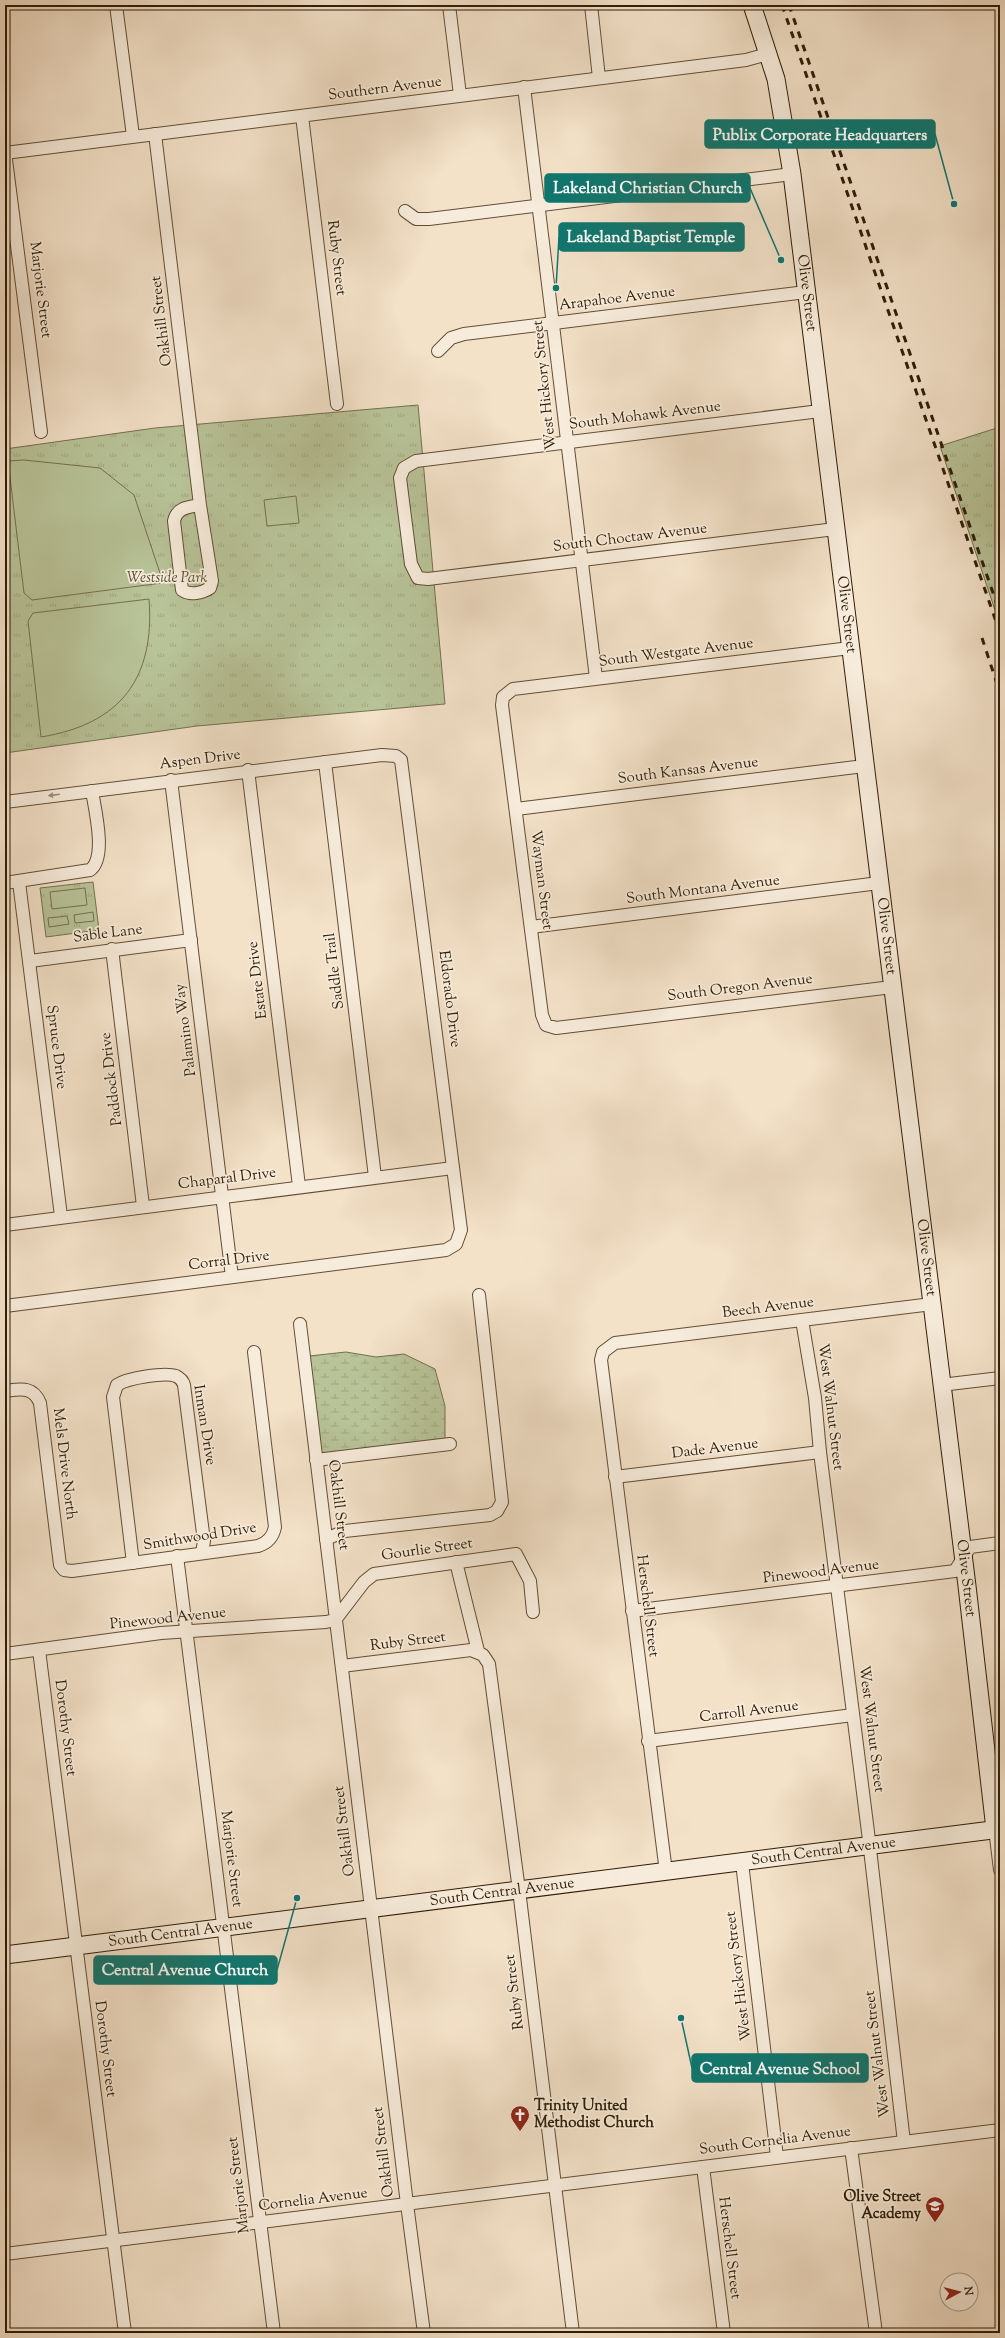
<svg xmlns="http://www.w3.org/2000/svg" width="1005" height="2338" viewBox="0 0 1005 2338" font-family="'Sorts Mill Goudy',serif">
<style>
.grass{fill:url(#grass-tufts);stroke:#74704f}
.wetland{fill:url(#wetland-marsh);stroke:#74704f}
.pitch{fill:#b8c398;stroke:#74704f}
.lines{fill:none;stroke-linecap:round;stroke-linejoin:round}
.street-casing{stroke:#614e36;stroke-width:14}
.secondary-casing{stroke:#301d06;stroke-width:19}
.street{stroke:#f7ecdb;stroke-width:12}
.secondary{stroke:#f7ecdb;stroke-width:17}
.rail{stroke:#301d06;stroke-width:3;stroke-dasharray:7 7;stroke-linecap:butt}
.oneway{fill:#9d8f7b}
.labels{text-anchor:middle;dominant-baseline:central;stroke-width:3.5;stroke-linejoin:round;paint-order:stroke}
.street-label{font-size:15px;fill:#301d06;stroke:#f7ecdb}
.park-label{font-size:15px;font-style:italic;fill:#594f32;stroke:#f7ecdb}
.poi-label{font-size:15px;font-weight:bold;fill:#301d06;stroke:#f7ecdb;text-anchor:start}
.leader{fill:none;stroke:#0f766e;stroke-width:1.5}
.callout-dot{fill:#0f766e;stroke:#f7ecdb;stroke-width:1.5}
.callout{fill:#0f766e;stroke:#0f766e;stroke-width:1.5}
.callout-label{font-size:16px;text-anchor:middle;font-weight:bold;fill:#fff}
</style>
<defs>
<pattern id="grass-tufts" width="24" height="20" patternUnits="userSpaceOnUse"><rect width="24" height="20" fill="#b8c398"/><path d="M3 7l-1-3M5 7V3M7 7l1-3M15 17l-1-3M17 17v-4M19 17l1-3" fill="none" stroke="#9ea782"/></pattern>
<pattern id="wetland-marsh" width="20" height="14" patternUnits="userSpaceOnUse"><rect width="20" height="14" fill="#b8c398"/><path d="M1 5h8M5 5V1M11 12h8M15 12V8" fill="none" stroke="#9ea782"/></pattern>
</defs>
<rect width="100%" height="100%" fill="#f3e1c8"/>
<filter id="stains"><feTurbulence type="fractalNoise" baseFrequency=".005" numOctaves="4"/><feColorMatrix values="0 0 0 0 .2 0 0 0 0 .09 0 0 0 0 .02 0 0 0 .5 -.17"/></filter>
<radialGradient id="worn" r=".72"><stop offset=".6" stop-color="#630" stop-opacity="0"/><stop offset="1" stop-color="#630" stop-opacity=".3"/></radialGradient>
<g class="grass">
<path d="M418 405 445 704 197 726 5 753V449L155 428Z"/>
<path d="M1000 427V625L940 446Z"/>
<path d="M93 882 99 930 46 937 40 888Z"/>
</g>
<path class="wetland" d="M346 1352 376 1357 404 1354 435 1369 445 1406V1440L321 1454 309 1356Z"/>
<g class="pitch">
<path d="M24 460 100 468 134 495 160 573 162 583 32 600 24 593 8 461Z"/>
<path d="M296 496 299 523 267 526 264 500Z"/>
<path d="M149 599C155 678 121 724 41 737L28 621 33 613Z"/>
<path d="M85 888 87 905 52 909 50 892Z"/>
<path d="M93 912 94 921 75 923 74 915Z"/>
<path d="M67 916 69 924 49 927 48 918Z"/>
</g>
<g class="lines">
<defs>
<g id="street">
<path d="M116 5 133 136"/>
<path d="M449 5 460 95"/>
<path d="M591 5 599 78"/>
<path d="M524 87 596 678"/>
<path d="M302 116 337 404"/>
<path d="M155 134 200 505 212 581 210 588C202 593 190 596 182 590L174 521C177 507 189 507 200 505"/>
<path d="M5 152 41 432"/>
<path d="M5 153 746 60 768 54"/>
<path d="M405 211 416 219H429L792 174"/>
<path d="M438 351 451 338 464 334 806 292"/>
<path d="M820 411 416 461 404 468 400 478 411 564 418 578 428 579 835 529"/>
<path d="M850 648 513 689 503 697 502 705 542 1015 546 1025 556 1028 892 987"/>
<path d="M325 762 375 1177"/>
<path d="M248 770 299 1186"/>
<path d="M171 780 232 1277"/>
<path d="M5 802 382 755 396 756 401 760 461 1230 456 1244 446 1250 5 1306"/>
<path d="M516 809 864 766"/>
<path d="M19 882 61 1216"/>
<path d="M5 883 90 870C107 858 95 810 92 791"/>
<path d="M531 927 879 883"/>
<path d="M112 949 143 1206"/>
<path d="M30 961 191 940"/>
<path d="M5 1225 453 1168"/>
<path d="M802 1320 815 1398 820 1452 868 1832 904 2142"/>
<path d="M300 1324 407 2204 424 2333"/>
<path d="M941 1385 1000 1378"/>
<path d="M5 1391C21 1389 33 1386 40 1403L60 1565 64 1570 72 1571 258 1546C268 1543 273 1537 275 1527L254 1352"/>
<path d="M316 1460 450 1444"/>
<path d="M615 1477 820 1452"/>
<path d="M326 1539 345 1531 490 1515 497 1511 502 1502 479 1295"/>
<path d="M177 1556 274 2333"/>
<path d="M456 1562 478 1651"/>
<path d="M133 1563 113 1397 117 1385C127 1378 165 1372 176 1376 180 1378 183 1381 184 1385L204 1541 202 1553"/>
<path d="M632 1611 955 1571 970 1547 1000 1543"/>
<path d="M39 1650 125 2333"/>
<path d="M5 1654 161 1633 326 1622 335 1620 364 1582 374 1574 516 1554 530 1581 533 1612"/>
<path d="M342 1666 471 1650 483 1655 489 1664 520 1898 573 2333"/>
<path d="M648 1741 853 1715"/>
<path d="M995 1829 1000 1870"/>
<path d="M742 1863 777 2157"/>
<path d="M666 1872 601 1360 603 1352 615 1343 932 1304"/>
<path d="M851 2148 876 2333"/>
<path d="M703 2167 724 2333"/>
<path d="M5 2254 1000 2130"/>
</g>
<g id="secondary">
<path id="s1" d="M752 5 776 79 792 174 967 1586 995 1829"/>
<path id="s2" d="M5 1955 1000 1829"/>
</g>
</defs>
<use href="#street" class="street-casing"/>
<use href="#secondary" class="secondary-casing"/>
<use href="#street" class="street"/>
<use href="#secondary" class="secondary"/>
<g class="rail">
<path d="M782 5 1000 633"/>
<path d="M789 5 1000 613"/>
<path d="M982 638 1000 693"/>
</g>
</g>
<defs><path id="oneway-solid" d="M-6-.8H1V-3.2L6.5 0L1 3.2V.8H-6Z"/></defs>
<use class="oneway" href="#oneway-solid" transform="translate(54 795) rotate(173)"/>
<defs>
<symbol id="church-pin" viewBox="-11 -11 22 30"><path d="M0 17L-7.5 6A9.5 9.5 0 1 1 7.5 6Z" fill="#8f2418" stroke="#f7ecdb"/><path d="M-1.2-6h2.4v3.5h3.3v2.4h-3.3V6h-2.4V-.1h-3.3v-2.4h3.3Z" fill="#fff"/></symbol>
<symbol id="school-pin" viewBox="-11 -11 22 30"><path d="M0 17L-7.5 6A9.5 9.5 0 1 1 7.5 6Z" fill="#8f2418" stroke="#f7ecdb"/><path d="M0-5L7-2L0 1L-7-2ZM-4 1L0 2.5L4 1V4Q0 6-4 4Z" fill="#fff"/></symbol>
</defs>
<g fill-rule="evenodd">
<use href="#church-pin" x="509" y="2104" width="22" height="30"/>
<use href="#school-pin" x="924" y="2195" width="22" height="30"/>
</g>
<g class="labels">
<g class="street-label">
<text transform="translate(385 89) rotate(-7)">Southern Avenue</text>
<text transform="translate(336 258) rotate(83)">Ruby Street</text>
<text transform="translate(40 290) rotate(83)">Marjorie Street</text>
<text stroke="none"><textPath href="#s1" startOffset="294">Olive Street</textPath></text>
<text transform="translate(617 299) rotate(-7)">Arapahoe Avenue</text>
<text transform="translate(162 321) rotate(-97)">Oakhill Street</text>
<text transform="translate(545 385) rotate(-96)">West Hickory Street</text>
<text transform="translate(645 416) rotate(-7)">South Mohawk Avenue</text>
<text transform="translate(630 538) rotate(-7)">South Choctaw Avenue</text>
<text stroke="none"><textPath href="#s1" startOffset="618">Olive Street</textPath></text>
<text transform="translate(676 653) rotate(-7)">South Westgate Avenue</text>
<text transform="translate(200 760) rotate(-7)">Aspen Drive</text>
<text transform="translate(688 771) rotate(-7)">South Kansas Avenue</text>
<text transform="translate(541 880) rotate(83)">Wayman Street</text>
<text transform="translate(703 890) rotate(-7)">South Montana Avenue</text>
<text transform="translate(108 934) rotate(-7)">Sable Lane</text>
<text stroke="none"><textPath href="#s1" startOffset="942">Olive Street</textPath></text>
<text transform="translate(335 971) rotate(-97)">Saddle Trail</text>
<text transform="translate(258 980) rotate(-97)">Estate Drive</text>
<text transform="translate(740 988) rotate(-7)">South Oregon Avenue</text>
<text transform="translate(449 999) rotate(83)">Eldorado Drive</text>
<text transform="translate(186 1030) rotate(-97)">Palamino Way</text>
<text transform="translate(56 1047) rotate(83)">Spruce Drive</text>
<text transform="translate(112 1079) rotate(-97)">Paddock Drive</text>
<text transform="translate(227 1179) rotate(-7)">Chaparal Drive</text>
<text stroke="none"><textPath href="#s1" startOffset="1266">Olive Street</textPath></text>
<text transform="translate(229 1261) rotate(-7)">Corral Drive</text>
<text transform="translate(768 1308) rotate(-7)">Beech Avenue</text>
<text transform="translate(830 1407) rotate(83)">West Walnut Street</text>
<text transform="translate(204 1425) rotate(81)">Inman Drive</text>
<text transform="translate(715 1449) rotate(-7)">Dade Avenue</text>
<text transform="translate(64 1464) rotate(83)">Mels Drive North</text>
<text transform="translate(338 1505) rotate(83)">Oakhill Street</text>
<text transform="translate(200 1537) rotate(-9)">Smithwood Drive</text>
<text transform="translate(427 1550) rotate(-8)">Gourlie Street</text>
<text transform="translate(821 1572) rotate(-7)">Pinewood Avenue</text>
<text stroke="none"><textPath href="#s1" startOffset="1589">Olive Street</textPath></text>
<text transform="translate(647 1606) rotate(83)">Herschell Street</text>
<text transform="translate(168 1619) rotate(-6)">Pinewood Avenue</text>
<text transform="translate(408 1642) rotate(-7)">Ruby Street</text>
<text transform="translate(749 1712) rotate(-7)">Carroll Avenue</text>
<text transform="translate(65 1728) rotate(83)">Dorothy Street</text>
<text transform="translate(871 1729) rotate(83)">West Walnut Street</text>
<text transform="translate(345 1831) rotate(-97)">Oakhill Street</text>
<text stroke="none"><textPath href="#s2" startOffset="825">South Central Avenue</textPath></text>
<text transform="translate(231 1859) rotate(83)">Marjorie Street</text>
<text stroke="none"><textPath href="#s2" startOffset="501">South Central Avenue</textPath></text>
<text stroke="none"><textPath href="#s2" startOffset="177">South Central Avenue</textPath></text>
<text transform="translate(739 1976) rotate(-97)">West Hickory Street</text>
<text transform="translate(515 1992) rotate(-97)">Ruby Street</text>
<text transform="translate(105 2049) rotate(83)">Dorothy Street</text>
<text transform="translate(878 2054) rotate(-97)">West Walnut Street</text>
<text transform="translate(775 2141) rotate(-7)">South Cornelia Avenue</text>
<text transform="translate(384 2152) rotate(-97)">Oakhill Street</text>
<text transform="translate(239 2185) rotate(-97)">Marjorie Street</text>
<text transform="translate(313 2200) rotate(-7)">Cornelia Avenue</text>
<text transform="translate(729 2248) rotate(83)">Herschell Street</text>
</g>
<g class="park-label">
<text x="167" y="578">Westside Park</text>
</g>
<g class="poi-label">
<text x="534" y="2106">Trinity United<tspan x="534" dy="17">Methodist Church</tspan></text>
<text x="921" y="2197" text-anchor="end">Olive Street<tspan x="921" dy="17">Academy</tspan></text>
</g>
</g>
<path class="leader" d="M954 204L935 134M781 260L750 188M556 288L559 237M297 1898L277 1970M681 2018L692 2068"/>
<g class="callout-dot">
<circle cx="954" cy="204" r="4"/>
<circle cx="781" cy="260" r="4"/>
<circle cx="556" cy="288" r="4"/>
<circle cx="297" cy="1898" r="4"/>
<circle cx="681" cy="2018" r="4"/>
</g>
<g class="callout">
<rect x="705" y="120" width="230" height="28" rx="4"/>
<rect x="545" y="174" width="205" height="28" rx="4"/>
<rect x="559" y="223" width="185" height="28" rx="4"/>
<rect x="94" y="1956" width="183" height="28" rx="4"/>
<rect x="692" y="2054" width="176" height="28" rx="4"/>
</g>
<g class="callout-label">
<text x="820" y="140">Publix Corporate Headquarters</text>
<text x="648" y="193">Lakeland Christian Church</text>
<text x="651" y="242">Lakeland Baptist Temple</text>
<text x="185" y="1975">Central Avenue Church</text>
<text x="780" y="2074">Central Avenue School</text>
</g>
<rect width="1005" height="2338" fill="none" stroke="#f3e1c8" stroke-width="20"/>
<rect x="6" y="6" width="993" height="2326" fill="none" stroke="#301d06" stroke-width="2"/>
<rect x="10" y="10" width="985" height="2318" fill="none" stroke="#301d06"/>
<g transform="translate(959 2292) rotate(83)"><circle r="19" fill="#f7ecdb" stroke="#a79986"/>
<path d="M0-3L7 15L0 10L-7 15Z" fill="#8f2418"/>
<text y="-6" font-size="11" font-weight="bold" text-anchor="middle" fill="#301d06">N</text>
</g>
<rect width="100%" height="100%" filter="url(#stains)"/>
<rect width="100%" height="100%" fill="url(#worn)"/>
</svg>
